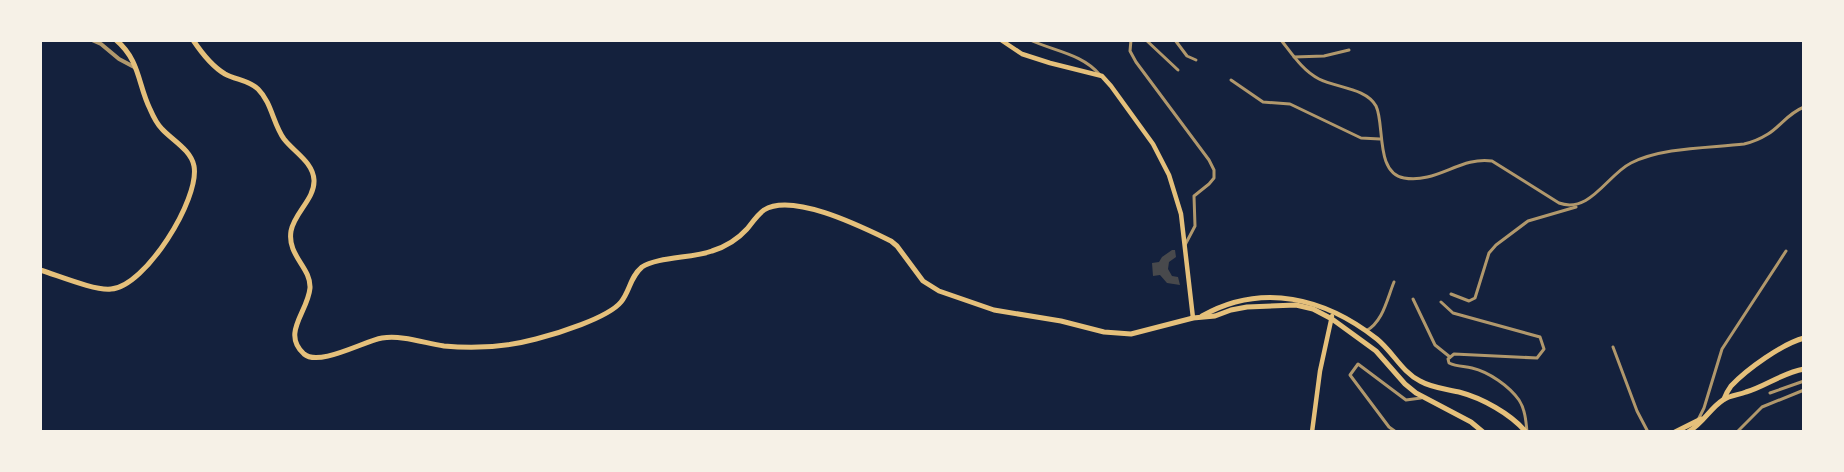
<svg xmlns="http://www.w3.org/2000/svg" width="1844" height="472" viewBox="0 0 1844 472" font-family="'Noto Sans',sans-serif">
<style>
.building{fill:#48494c}
.lines{fill:none;stroke-linecap:round;stroke-linejoin:round}
.minor{stroke:#b1986c;stroke-width:3}
.tertiary{stroke:#b1986c;stroke-width:4}
.secondary{stroke:#e5c07b;stroke-width:4.5}
.primary{stroke:#e5c07b;stroke-width:5}
</style>
<rect width="100%" height="100%" fill="#14213d"/>
<path class="building" d="M1172 250H1175L1176 257 1169 262 1168 269 1172 276 1178 277 1180 285 1167 283 1160 275 1153 276 1152 263 1159 262 1162 257Z"/>
<g class="lines">
<g class="minor">
<path d="M1030 40C1054 51 1083 54 1100 75"/>
<path d="M1131 40 1130 51 1136 62 1209 160 1214 170V178L1209 184 1194 196 1195 226 1185 245"/>
<path d="M1146 40 1178 70"/>
<path d="M1175 40 1187 56 1196 60"/>
<path d="M1281 40C1292 54 1303 71 1319 79 1337 88 1366 88 1376 106 1385 124 1375 173 1404 178 1436 184 1461 156 1492 161L1559 203C1590 214 1607 175 1631 163 1662 147 1710 148 1744 144 1753 142 1760 139 1768 134 1781 126 1787 114 1804 107"/>
<path d="M1294 57 1324 56 1349 50"/>
<path d="M1231 80 1263 102 1290 104 1361 138 1380 139"/>
<path d="M1451 294 1469 301 1475 298 1489 253 1496 245 1528 221 1576 207"/>
<path d="M1413 299 1435 345 1450 357"/>
<path d="M1441 302 1453 313 1540 337 1544 349 1537 358 1454 354 1448 359 1449 363C1457 367 1464 366 1472 368 1489 372 1509 386 1519 400 1525 409 1526 421 1527 432"/>
<path d="M1366 331C1383 322 1387 299 1394 282"/>
<path d="M1613 347 1637 411 1648 432"/>
<path d="M1770 393 1804 381"/>
<path d="M1698 420 1704 408 1722 349 1786 251"/>
<path d="M1396 432 1389 427 1350 375 1358 364 1406 400 1421 398"/>
<path d="M1737 432 1762 407 1804 390"/>
</g>
<path class="tertiary" d="M92 40 101 44 119 59 136 68"/>
<g class="secondary">
<path d="M1001 40 1022 54 1050 63 1102 76 1111 86 1153 144 1169 175 1181 214 1193 318"/>
<path d="M1312 432 1320 371 1332 316"/>
</g>
<g class="primary">
<path d="M193 40C201 52 213 67 225 74 236 80 248 80 258 89 272 103 273 124 284 139 294 152 313 162 314 180 315 199 294 213 291 231 287 256 311 267 310 288 308 312 281 333 304 354 319 367 364 341 382 338 403 335 424 343 444 346 475 349 506 347 536 339 556 334 608 318 621 302 630 291 630 277 642 267 657 257 693 258 712 251 725 247 737 240 747 229 752 223 757 215 764 210 793 192 864 228 891 241L897 246 923 281 939 291 994 310 1061 321 1104 332 1131 334 1193 318 1215 316 1231 310 1247 307 1296 305 1313 309 1332 319 1376 351 1405 384 1416 393 1471 422 1483 432"/>
<path d="M40 270C57 275 95 291 111 289 145 287 200 199 194 166 191 150 172 140 162 129 156 123 153 116 150 109 138 85 140 60 116 40"/>
<path d="M1202 316C1262 282 1325 298 1377 339 1393 352 1402 372 1420 381 1432 388 1446 389 1459 392 1482 398 1511 414 1526 432"/>
<path d="M1724 399C1726 394 1728 390 1731 386 1747 369 1782 344 1804 338"/>
<path d="M1675 432 1701 419"/>
<path d="M1688 432C1703 424 1710 408 1723 400 1730 395 1739 395 1746 392 1766 386 1782 373 1804 369"/>
</g>
</g>
<rect width="1844" height="472" fill="none" stroke="#f6f1e7" stroke-width="84"/>
</svg>
